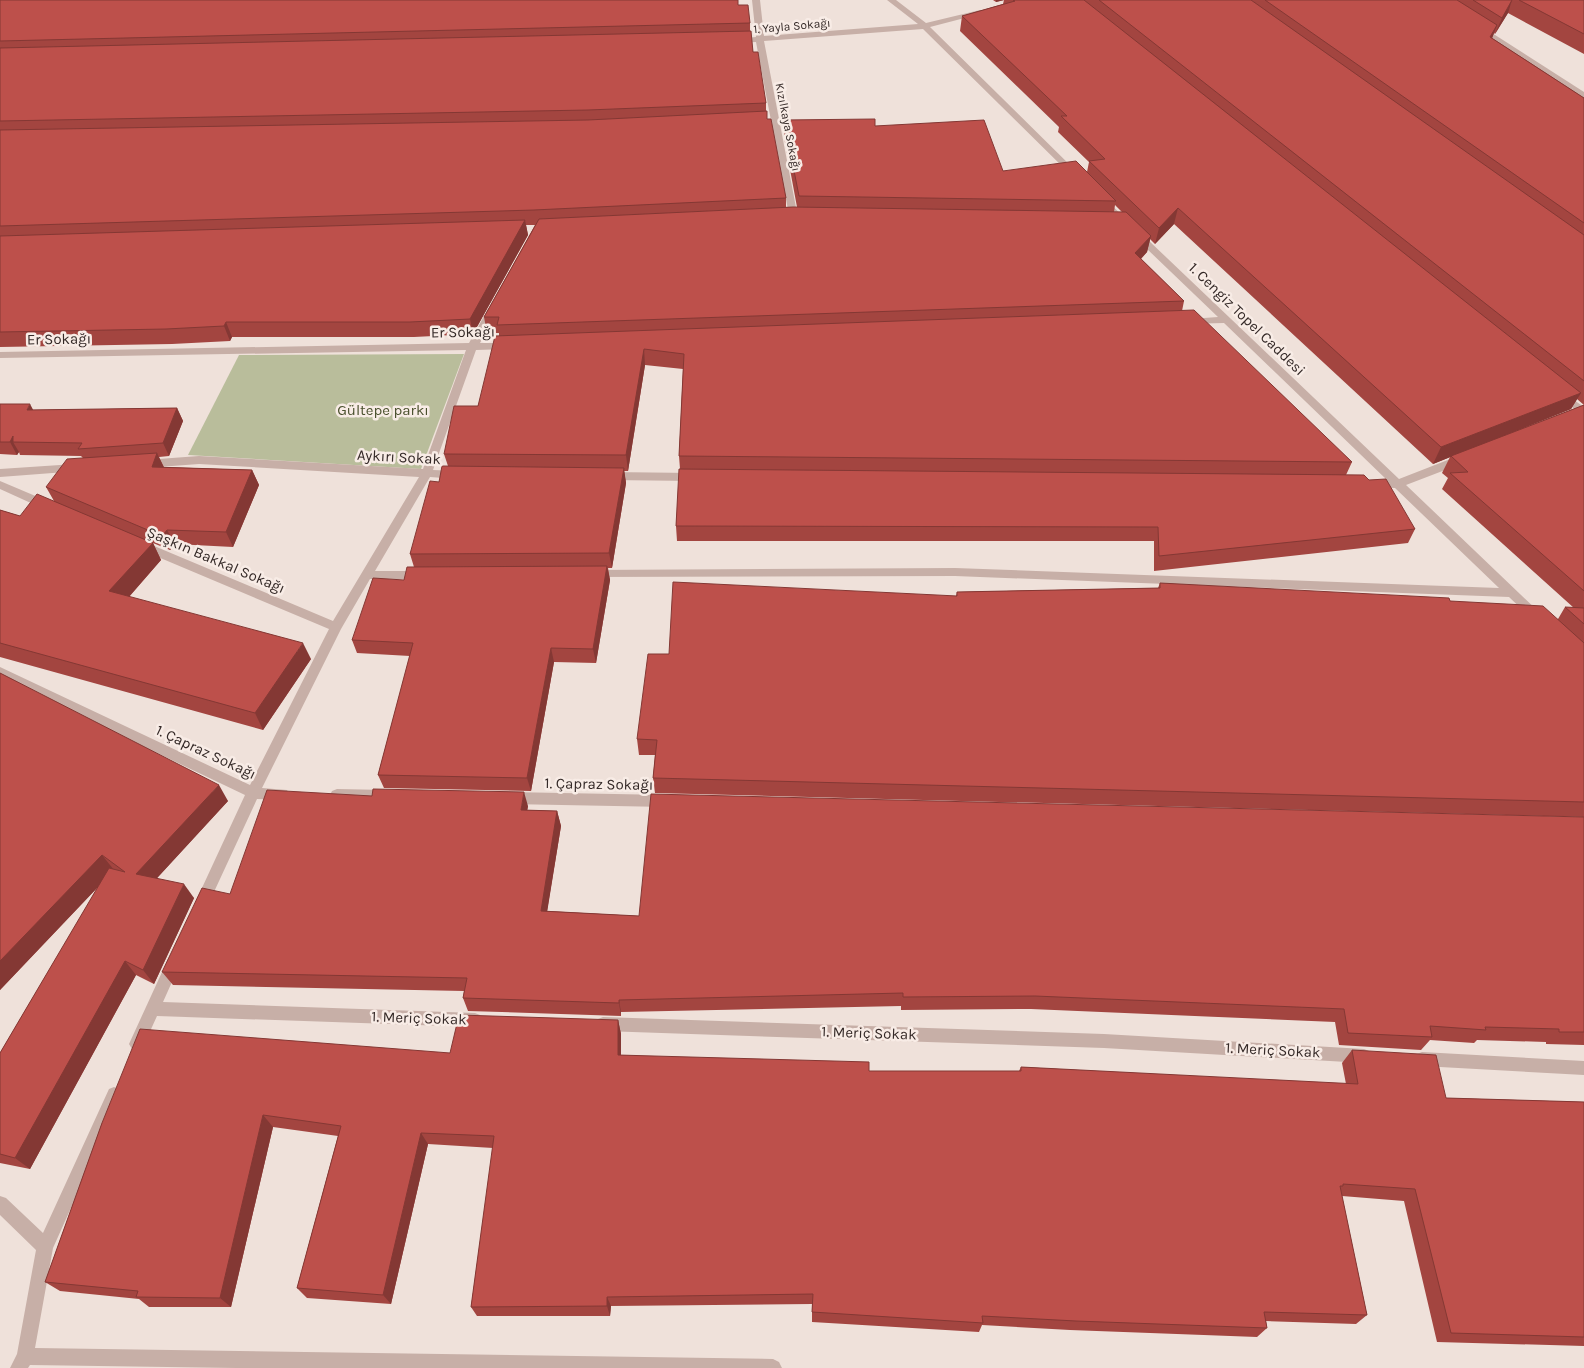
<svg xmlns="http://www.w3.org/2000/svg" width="1584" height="1368" viewBox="0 0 1584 1368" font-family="Karla,sans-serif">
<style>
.green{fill:#b9bd9b}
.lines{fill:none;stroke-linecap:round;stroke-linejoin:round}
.minor{fill:#c7afa7;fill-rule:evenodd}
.wall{fill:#a34540;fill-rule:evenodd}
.shaded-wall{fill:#843834}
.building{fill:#bd504b;stroke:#843834}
.labels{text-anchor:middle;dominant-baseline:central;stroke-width:5;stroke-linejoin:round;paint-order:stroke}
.far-street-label{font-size:12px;fill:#342927;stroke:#f8ece6}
.street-label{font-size:15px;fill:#342927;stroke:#f8ece6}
.park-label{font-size:15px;fill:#4a502d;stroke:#f8ece6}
</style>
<rect width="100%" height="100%" fill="#efe1da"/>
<path class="green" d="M464 354 421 469 188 455 239 355Z"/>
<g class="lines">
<g class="minor">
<path d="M752 0H760L764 36 918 24 887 0H896L926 23 980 10V14L930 27 1080 175 1079 177H1073L923 29 764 41 798 218 796 220H790L756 42 735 43 731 41 735 39 756 37Z"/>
<path d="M1475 26H1481L1584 92V99L1475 30Z"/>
<path d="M1101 197 1104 198 1399 479 1458 456H1466L1467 459 1466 462 1406 485 1540 613 1542 616 1540 619H1532L1509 597 955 576 587 577 585 574 587 571 591 570 955 568 1499 588 1395 488 1370 487 1368 484 1370 481 1387 480 1224 323 1186 324V320L1190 319 1218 317 1098 202 1096 200Z"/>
<path d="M493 306 498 309 480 343H508L513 346 508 349 476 350 433 470 457 471 463 475 457 479 430 477 375 571H421L427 575 421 579H370L341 629 262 788 287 790 289 794 287 798 282 800 257 799 207 907 202 909 197 907 195 903 245 795 0 678V667L250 785 329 629 139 549 137 546 143 542 147 543 333 621 419 477 199 464 145 468 140 464 145 460 199 456 423 469 466 350 0 358V352L469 343 488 309Z"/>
<path d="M1561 391 1584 407V416L1557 396 1556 394Z"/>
<path d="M75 464 80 468 79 471 0 477V469Z"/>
<path d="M609 472 694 473 700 477 694 481 609 480 603 476Z"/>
<path d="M0 481 52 503 54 506 52 509H44L0 489Z"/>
<path d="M337 789 387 790 392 792 394 796 392 800 387 802 337 801 332 799 330 795 332 791Z"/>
<path d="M509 792 667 795 672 797 674 801 672 805 667 807 509 804 504 802 502 798 504 794Z"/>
<path d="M173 957 178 959 180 964 163 1002 475 1013 480 1015 482 1020 480 1025 475 1027 157 1016 142 1049 137 1051 132 1049 129 1044 168 959Z"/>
<path d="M603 1017 1104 1034 1364 1049 1369 1051 1372 1056 1369 1061 1364 1063 1104 1048 603 1031 598 1029 596 1024 598 1019Z"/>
<path d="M1422 1052 1584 1061V1075L1422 1066 1417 1064 1414 1059 1417 1054Z"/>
<path d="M114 1087 119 1089 122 1094 53 1248 35 1348 773 1359 779 1362 782 1368H236L30 1365 28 1368H10L17 1354 36 1250 0 1215V1196L6 1198 43 1233 109 1089Z"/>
</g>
</g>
<g class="wall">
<path d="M0 0 738 5 750 23V31L753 52 766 103V111L767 119 786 198V207H797L784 137V120L875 126 1003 171 1087 172 1089 162 1058 132 1059 127 960 31 962 16 1003 4 1004 0 996 2 993 0H1584V54L1508 13 1495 34 1494 33 1492 38 1584 98V405L1577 399 1571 409 1506 435 1584 405V817L655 793 653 778 655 755H639L637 739 669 654 956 596 957 592 1158 588 1160 583 1450 601 1558 619 1565 607 1574 608 1442 489 1448 478 1442 473 1450 457 1433 464 1174 224 1155 244 1150 239 1147 252 1141 259 1184 301 1182 311 1352 462 1346 475 1415 529 1408 543 1154 571V541H677L676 526 680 469 679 456 683 369 645 365 628 471H624L626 483 612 568H608L610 580 596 663 554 662 531 791 384 788 378 775 410 656 357 653 352 640 404 580 414 567 410 554 439 482 448 466 444 454 478 406 499 336V333H487L484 317 535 225H526L528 235 473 334 414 337H232L230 341 172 344 0 347ZM1115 205 1122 212H1114Z"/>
<path d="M0 404 33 410 177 408 183 421 169 456 159 457 164 467 252 470 259 485 233 547 175 544 170 550 153 543 161 560 129 597 311 659 263 730 0 657V510L20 516 54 501 46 487 83 458 81 456 20 455 19 452 17 455 0 454Z"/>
<path d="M0 673 228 801 157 878 194 898 154 984 136 975 30 1169 0 1163V1053L99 886 0 990Z"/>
<path d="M528 806 527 810 557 811 561 826 547 911 639 916 1584 817V1045L1546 1044V1042L1477 1040 1474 1043 1430 1040 1421 1050 1339 1045 1335 1022 1031 1009 901 1010V1006L621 1012V1016L468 1011 463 998 464 991 173 985 162 972 230 894Z"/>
<path d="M618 1020 621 1034V1055L869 1071H1019L1021 1067 1346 1084 1342 1063 1352 1050 1446 1098 1584 1102V1346L1437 1342 1404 1201 1342 1196 1367 1315 1356 1324 1266 1321 1267 1328 1257 1337 1070 1330 982 1325 979 1332 812 1322V1304L611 1306 610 1316H477L471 1307 493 1148 428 1144 391 1304 307 1298 297 1288 338 1136 273 1127 231 1307H149L139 1299 60 1291 45 1282 102 1123 450 1053Z"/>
</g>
<g class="shaded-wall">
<path d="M996 0H1004L996 2Z"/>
<path d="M1512 0 1508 13 1495 34 1502 18Z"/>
<path d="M1497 25 1491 41 1490 37Z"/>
<path d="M1178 208 1174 224 1155 244 1159 228Z"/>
<path d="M525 220 528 235 473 334 470 319Z"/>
<path d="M1151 236 1147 252 1131 269 1135 253Z"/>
<path d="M226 322 232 337 230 341 224 326Z"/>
<path d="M644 349 645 365 628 471 626 455Z"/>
<path d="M1581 393 1571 409 1433 464 1441 447Z"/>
<path d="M30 404 37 417 27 410Z"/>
<path d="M177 408 183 421 169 456 163 443Z"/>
<path d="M13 436V442L19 452 17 455 10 442Z"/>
<path d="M157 453 164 468 152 467Z"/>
<path d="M624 468 626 483 612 568 609 553Z"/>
<path d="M252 470 259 485 233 547 226 532Z"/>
<path d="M167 530 175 544 170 550 162 536Z"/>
<path d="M153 543 161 560 119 608 109 591Z"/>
<path d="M607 566 610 580 596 663 593 649Z"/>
<path d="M303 643 311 659 263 730 255 713Z"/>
<path d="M551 648 554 662 531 791 527 778Z"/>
<path d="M219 785 228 801 147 889 136 874Z"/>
<path d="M524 792 528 806 525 825 521 810Z"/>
<path d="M557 811 561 826 545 925 541 911Z"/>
<path d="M102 855 114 870 0 990V961Z"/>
<path d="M184 884 194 898 154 984 143 970Z"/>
<path d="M125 961 136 975 30 1169 15 1158Z"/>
<path d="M619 1000 621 1012V1016L619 1003Z"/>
<path d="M618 1020 621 1034V1068L618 1055Z"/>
<path d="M263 1115 273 1127 231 1307 220 1298Z"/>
<path d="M421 1133 428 1144 391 1304 383 1295Z"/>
<path d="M607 1297 611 1306 610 1316 607 1306Z"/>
</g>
<g class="building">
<path d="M0 0H738V5H748L750 23 0 41Z"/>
<path d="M1013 0H1084L1581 393 1441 447 1178 208 1159 228 1089 161 1105 159 1061 116H1067L962 16 1015 1Z"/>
<path d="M1099 0H1251L1584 235V381Z"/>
<path d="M1265 0H1457L1497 25 1490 37 1584 98V223Z"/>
<path d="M1473 0H1512L1502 18Z"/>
<path d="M1519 0H1584V34Z"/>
<path d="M751 31 753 52H758L766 103 588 110 0 121V48Z"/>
<path d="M767 111V119H771L786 198 534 210 0 226V130L588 120Z"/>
<path d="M875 119V126L984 120 1003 171 1076 161 1116 201 799 196 784 120Z"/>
<path d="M793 207 1126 212 1151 236 1135 253 1184 301 497 325 499 317H484L539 219Z"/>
<path d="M525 220 470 319 410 322H226L224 326 166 329 0 332V236Z"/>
<path d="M1194 310 1352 462 679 456 684 354 644 349 626 455 444 454 454 406H478L495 336Z"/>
<path d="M0 404H30L27 410 177 408 163 443 78 449 82 443 13 442V436L10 442H0Z"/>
<path d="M1584 405V591L1450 473 1468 472 1451 456Z"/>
<path d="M157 453 152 467 252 470 226 532 167 530 162 536 46 487 67 459Z"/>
<path d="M442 466 624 468 609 553 410 554 430 481 439 482Z"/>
<path d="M679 469 1364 475 1369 480 1386 479 1415 529 1159 556 1158 527 676 526Z"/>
<path d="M37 494 153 543 109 591 303 643 255 713 0 643V510L20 516Z"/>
<path d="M607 566 593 649 551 648 527 778 378 775 413 643 352 640 373 578 404 580 407 567Z"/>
<path d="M673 582 957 596V592L1160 588V583L1449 598 1450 601 1543 606 1584 643V802L653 778 657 740 637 739 648 654H669Z"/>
<path d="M1565 607 1584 608V624Z"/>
<path d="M0 673 219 785 136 874 184 884 143 970 125 961 15 1158 0 1154V1053L109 868 125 872 102 855 0 961Z"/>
<path d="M373 789 524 792 521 810 557 811 541 911 639 916 651 794 1584 817V1032H1559V1029L1485 1027 1486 1030 1430 1026 1432 1037 1348 1033 1344 1009 1035 996 903 997V993L619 1000V1003L463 998 467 978 162 972 202 888 230 894 267 790 372 796Z"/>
<path d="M459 1015 618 1020V1055L869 1062V1071H1021V1067L1358 1084 1352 1050 1436 1055 1446 1098 1584 1102V1337L1451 1333 1415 1189 1343 1184V1186H1340L1367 1315 1264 1312 1267 1328 1076 1321 982 1316 983 1323 812 1312 813 1294 607 1297V1306L471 1307 494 1136 421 1133 383 1295 297 1288 341 1126 263 1115 220 1298 136 1297 138 1291 45 1282 102 1123 140 1029 450 1053Z"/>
</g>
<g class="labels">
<g class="far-street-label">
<text transform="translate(792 26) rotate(-5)">1. Yayla Sokağı</text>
<text transform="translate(788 127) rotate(79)">Kızılkaya Sokağı</text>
</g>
<g class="street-label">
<text transform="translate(1247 319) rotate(44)">1. Cengiz Topel Caddesi</text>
<text transform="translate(463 332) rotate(-1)">Er Sokağı</text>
<text transform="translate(59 339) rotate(-1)">Er Sokağı</text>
<text transform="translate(399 457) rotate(3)">Aykırı Sokak</text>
<text transform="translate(216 560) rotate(23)">Şaşkın Bakkal Sokağı</text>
<text transform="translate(206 752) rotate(25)">1. Çapraz Sokağı</text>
<text transform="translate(599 784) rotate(1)">1. Çapraz Sokağı</text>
<text transform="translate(419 1018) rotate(2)">1. Meriç Sokak</text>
<text transform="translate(869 1033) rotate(2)">1. Meriç Sokak</text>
<text transform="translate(1273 1050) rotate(3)">1. Meriç Sokak</text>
</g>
<g class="park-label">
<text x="383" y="410">Gültepe parkı</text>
</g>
</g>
</svg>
